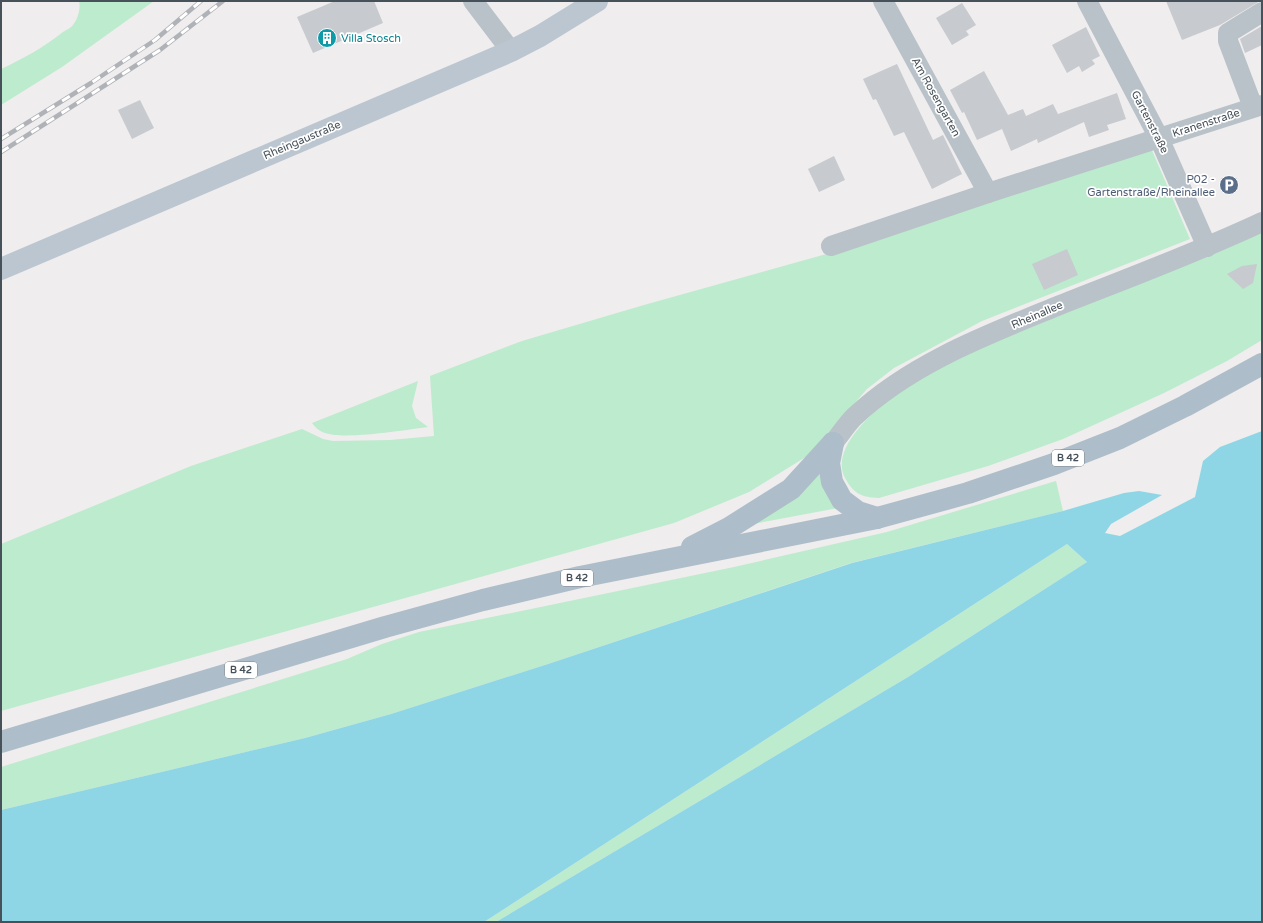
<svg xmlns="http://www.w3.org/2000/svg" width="1263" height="923" viewBox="0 0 1263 923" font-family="'Varela Round',sans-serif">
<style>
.green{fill:#bdebcd}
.water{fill:#8ed6e5}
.building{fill:#c7cacf}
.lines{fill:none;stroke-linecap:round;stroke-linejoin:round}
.street{stroke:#b9c2c9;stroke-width:20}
.secondary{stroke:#bbc6d0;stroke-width:22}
.primary{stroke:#aebdca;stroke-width:22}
.rail-casing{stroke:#afb2b7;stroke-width:4.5}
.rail{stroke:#fff;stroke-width:3;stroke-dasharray:9;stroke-linecap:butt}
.labels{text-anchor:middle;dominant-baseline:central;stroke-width:3.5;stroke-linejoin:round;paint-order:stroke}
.shield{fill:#fff;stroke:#7e858b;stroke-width:1}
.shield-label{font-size:10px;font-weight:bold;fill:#465159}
.culture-label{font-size:11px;fill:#0d838f;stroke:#fff;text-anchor:start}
.street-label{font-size:11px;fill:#465159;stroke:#fff}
.service-label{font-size:11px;fill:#4e5e75;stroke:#fff;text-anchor:end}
</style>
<rect width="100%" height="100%" fill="#efeded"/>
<g class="green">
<path d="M79 1H154L62 67 1 105V69C23 59 44 47 63 32 66 30 71 28 73 25 78 19 81 8 79 1Z"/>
<path d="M1151 148 1190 239 982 321 894 368 867 389 809 455 749 492 674 523 1 711V544L191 466 302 429 323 439 333 441 390 440 434 436 430 376 522 341 644 305 830 253Z"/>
<path d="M1262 232V340L1227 361 1164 393 1063 439 988 466 879 498C861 497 854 494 845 478 828 446 882 404 904 388 912 383 922 378 931 373 941 368 951 361 962 356 989 344 1017 333 1044 322 1116 292 1189 262 1262 232Z"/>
<path d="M418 381 412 406 416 418 428 427C405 430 345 440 325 433 319 431 316 428 312 423Z"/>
<path d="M821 473 838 508 748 525Z"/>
<path d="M1056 481 1063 511 851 563 548 664 391 714 305 738 1 810V767L347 659 382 644 419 632 734 567 887 532Z"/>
<path d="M1067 544 1087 562 908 677 496 922H484Z"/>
</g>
<path class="water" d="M1262 431V922H496L908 677 1087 562 1067 544 484 922H1V810L305 738 391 714 548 664 852 563 1063 511 1124 493 1139 491 1162 495 1111 524 1105 533 1120 536 1195 497 1203 461 1220 447Z"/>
<g class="building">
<path d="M335 1H374L383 23 313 53 297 17Z"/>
<path d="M1166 1H1260L1220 25 1182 40Z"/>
<path d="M962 3 976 25 966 31 969 35 952 45 936 18Z"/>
<path d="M1262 26V45L1245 53 1240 39Z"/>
<path d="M1086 27 1100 56 1092 60 1095 64 1082 72 1079 66 1067 73 1052 45Z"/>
<path d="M897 64 933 140 943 135 962 174 932 189 904 132 894 136 876 99 873 100 863 79Z"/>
<path d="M984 71 1008 115 1023 109 1026 116 1053 104 1058 114 1117 93 1126 119 1107 125 1109 130 1089 137 1084 122 1038 143 1037 139 1011 151 1002 129 977 140 964 112 962 113 950 90Z"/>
<path d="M140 100 154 128 132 139 118 110Z"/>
<path d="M834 156 845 180 819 192 808 169Z"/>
<path d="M1067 249 1078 275 1044 290 1032 264Z"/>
<path d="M1257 264 1253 283 1243 289 1227 274 1242 266Z"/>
</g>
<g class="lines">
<g class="street">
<path d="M473 1 511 51"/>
<path d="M883 1 988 193"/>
<path d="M1087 1 1159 138 1207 247"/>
<path d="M1253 107 1228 41V33L1262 12"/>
<path d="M831 246 988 193 1262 105"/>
<path d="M833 443C840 435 846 425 854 417 911 363 989 334 1060 305 1128 278 1196 253 1262 222"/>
</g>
<path class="secondary" d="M1 269 511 51 540 36 597 1"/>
<g class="primary">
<path d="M833 443 829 463 832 482 842 500 858 512 877 518"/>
<path d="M692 547 729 528 791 489 833 443"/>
<path d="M1 742 385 627 483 600 580 577 877 518 968 493 1054 464 1120 438 1185 406 1262 364"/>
</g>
<defs>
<g id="rail">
<path d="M1 139 91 83 155 40 201 1"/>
<path d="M1 152 160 50 223 1"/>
</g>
</defs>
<use href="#rail" class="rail-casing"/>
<use href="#rail" class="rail"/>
</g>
<defs>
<symbol id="building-disc" viewBox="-11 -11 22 22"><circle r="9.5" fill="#0f9aa8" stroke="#fff"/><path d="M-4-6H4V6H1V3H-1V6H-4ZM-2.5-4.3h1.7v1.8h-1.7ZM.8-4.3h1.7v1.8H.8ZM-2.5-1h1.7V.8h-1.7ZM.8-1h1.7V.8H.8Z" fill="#fff"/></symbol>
<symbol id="parking-disc" viewBox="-11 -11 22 22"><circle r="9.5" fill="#5c6f8a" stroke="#fff"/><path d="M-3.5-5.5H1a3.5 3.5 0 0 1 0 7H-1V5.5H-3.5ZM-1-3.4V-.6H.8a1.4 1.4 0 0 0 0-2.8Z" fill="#fff"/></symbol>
</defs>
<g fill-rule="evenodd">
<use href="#building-disc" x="316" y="27" width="22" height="22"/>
<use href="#parking-disc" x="1218" y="174" width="22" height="22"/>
</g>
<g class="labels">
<g class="shield">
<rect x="1052" y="450" width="32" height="16" rx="3"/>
<rect x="561" y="570" width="32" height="16" rx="3"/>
<rect x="225" y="662" width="32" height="16" rx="3"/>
</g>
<g class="shield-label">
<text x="1068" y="458">B 42</text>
<text x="577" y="578">B 42</text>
<text x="241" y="670">B 42</text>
</g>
<g class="culture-label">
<text x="341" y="38">Villa Stosch</text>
</g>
<g class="street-label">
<text transform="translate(936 97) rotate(61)">Am Rosengarten</text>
<text transform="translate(1150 122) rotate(63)">Gartenstraße</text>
<text transform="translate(1206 123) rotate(-18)">Kranenstraße</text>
<text transform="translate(302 140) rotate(-23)">Rheingaustraße</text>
<text transform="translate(1037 315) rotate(-23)">Rheinallee</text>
</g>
<g class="service-label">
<text x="1215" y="179">P02 -<tspan x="1215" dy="13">Gartenstraße/Rheinallee</tspan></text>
</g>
</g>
<rect width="1263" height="923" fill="none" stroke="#465159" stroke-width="4"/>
</svg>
